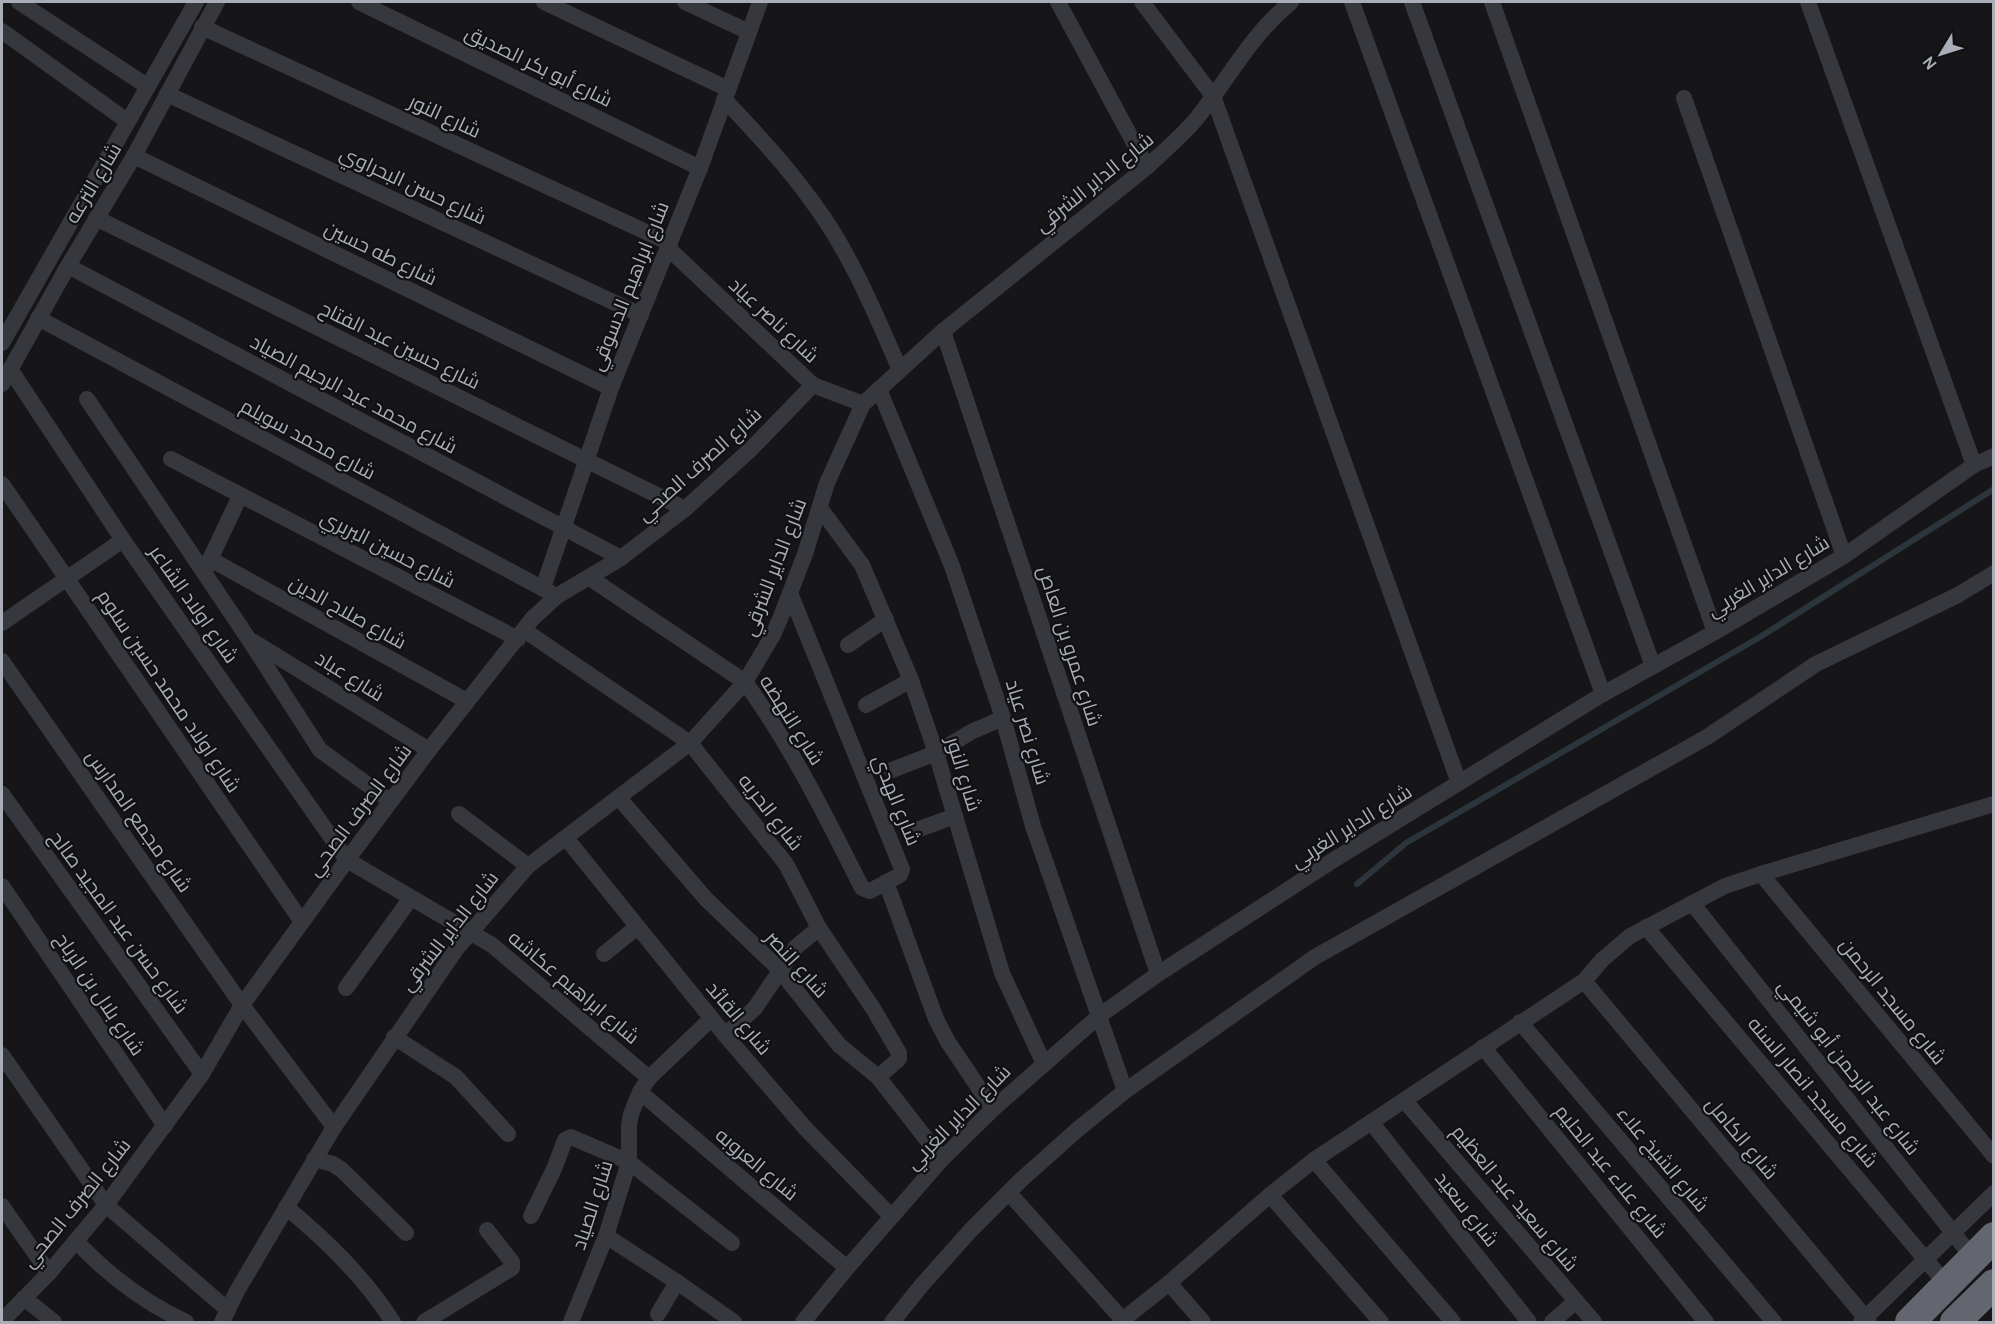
<svg xmlns="http://www.w3.org/2000/svg" width="1995" height="1324" viewBox="0 0 1995 1324" font-family="Cabin,Cairo,sans-serif">
<style>
.lines{fill:none;stroke-linecap:round;stroke-linejoin:round}
.stream{stroke:#2c353c;stroke-width:6}
.street{stroke:#37383d;stroke-width:16}
.highway{stroke:#63666e;stroke-width:30}
.labels{text-anchor:middle;dominant-baseline:central;stroke-width:4.5;stroke-linejoin:round;paint-order:stroke}
.street-label{font-size:20px;fill:#a8adb8;stroke:#111113}
</style>
<rect width="100%" height="100%" fill="#161618"/>
<g class="lines">
<path class="stream" d="M1357 884 1406 843 1760 637 1994 489"/>
<g class="street">
<path d="M19 2 147 86"/>
<path d="M359 2 700 168"/>
<path d="M544 2 728 89"/>
<path d="M685 2 749 32"/>
<path d="M1058 2 1147 167"/>
<path d="M1142 2 1213 96 1459 783"/>
<path d="M1352 2 1603 694"/>
<path d="M1412 2 1653 666"/>
<path d="M1492 2 1715 632"/>
<path d="M1808 2 1974 465"/>
<path d="M202 27 670 243"/>
<path d="M2 31 127 121"/>
<path d="M167 94 641 315"/>
<path d="M1684 98 1844 556"/>
<path d="M724 99C756 133 787 166 814 204 851 254 875 313 900 370"/>
<path d="M134 156 611 388"/>
<path d="M96 218 685 509"/>
<path d="M668 248 813 385 863 404"/>
<path d="M68 266 621 558"/>
<path d="M38 318 551 593"/>
<path d="M943 331 1158 974"/>
<path d="M2 343 196 2"/>
<path d="M10 369 123 540 347 860 492 945 649 1078"/>
<path d="M2 384 68 266 134 156 217 2"/>
<path d="M879 389 952 566 1003 718 1033 826 1125 1091"/>
<path d="M87 399 248 638 320 750 390 801"/>
<path d="M171 459 518 639"/>
<path d="M2 484 302 922"/>
<path d="M820 508 862 565 911 680 936 753 1002 973 1044 1064"/>
<path d="M210 559 467 701"/>
<path d="M206 568 240 496"/>
<path d="M590 578 745 682C791 746 827 818 862 888L870 891 900 875 902 869 790 593"/>
<path d="M543 588 611 388 700 168 760 2"/>
<path d="M2 623 123 540"/>
<path d="M524 630 690 743 786 864 819 928 874 1010 899 1053V1059L878 1077"/>
<path d="M254 642 429 750"/>
<path d="M848 645 886 619"/>
<path d="M2 661 242 1005 334 1127"/>
<path d="M866 705 911 680"/>
<path d="M892 770 936 753 971 732 1003 718"/>
<path d="M2 794 202 1074"/>
<path d="M619 798 706 899 779 969 839 1045 878 1077 942 1159"/>
<path d="M459 814 528 866"/>
<path d="M914 831 955 816"/>
<path d="M566 838 725 1035 806 1129 891 1216"/>
<path d="M1761 874 1994 1156"/>
<path d="M886 882 936 1019 948 1042 993 1109"/>
<path d="M2 886 165 1126"/>
<path d="M1692 903 1973 1258"/>
<path d="M1646 927 1947 1285"/>
<path d="M604 954 637 927"/>
<path d="M1584 981 1869 1322"/>
<path d="M346 988 411 898"/>
<path d="M1520 1022 1774 1322"/>
<path d="M725 1035 755 1008 796 947 819 928"/>
<path d="M394 1037 456 1077 508 1134"/>
<path d="M1483 1047 1706 1322"/>
<path d="M2 1055 106 1205 228 1310"/>
<path d="M640 1092 847 1268"/>
<path d="M1404 1100 1594 1322"/>
<path d="M1371 1122 1529 1322"/>
<path d="M314 1159 333 1164 342 1170 406 1233"/>
<path d="M1314 1160 1453 1322"/>
<path d="M1009 1193 1123 1320"/>
<path d="M1270 1195 1381 1322"/>
<path d="M2 1206 49 1273"/>
<path d="M286 1207C327 1241 364 1277 393 1322"/>
<path d="M531 1216 554 1169 565 1140 571 1137 629 1162 732 1243"/>
<path d="M606 1236 677 1282 734 1322"/>
<path d="M76 1241C108 1275 143 1302 186 1322"/>
<path d="M1169 1283 1203 1322"/>
<path d="M24 1298 54 1322"/>
<path d="M658 1314 677 1282"/>
<path d="M2 1321 49 1273 106 1205 202 1074 242 1005 347 860 429 750 532 619 557 596 621 558 685 509 751 449 813 385"/>
<path d="M222 1322 237 1291 334 1127 457 948 528 866 690 743 745 682 773 635 780 619 805 554 827 483 863 404 943 331 1147 167C1164 151 1182 136 1197 118 1230 77 1249 37 1291 2"/>
<path d="M424 1322 512 1268V1262L487 1230"/>
<path d="M571 1322 606 1236 629 1162V1125L631 1114 640 1092 649 1078 711 1019"/>
<path d="M803 1322 847 1268 942 1159 993 1109 1099 1016 1158 974 1332 861 1603 694 1715 632 1844 556 1974 465 1994 456"/>
<path d="M892 1322 921 1286 970 1231 1022 1179 1077 1130 1125 1091 1315 957 1707 737 1816 664 1958 595 1994 573"/>
<path d="M1120 1322 1169 1283 1270 1195 1314 1160 1584 981 1602 960 1630 936 1725 886 1761 874 1994 804"/>
<path d="M1552 1322 1576 1301"/>
<path d="M1861 1322 1994 1193"/>
</g>
<g class="highway">
<path d="M1910 1322 1994 1237"/>
<path d="M1955 1322 1994 1284"/>
</g>
</g>
<g class="labels">
<g class="street-label">
<text transform="translate(539 66) rotate(26)">شارع أبو بكر الصديق</text>
<text transform="translate(445 116) rotate(25)">شارع النور</text>
<text transform="translate(1094 182) rotate(-39)">شارع الداير الشرقي</text>
<text transform="translate(93 183) rotate(-59)">شارع الترعه</text>
<text transform="translate(413 185) rotate(25)">شارع حسن البحراوي</text>
<text transform="translate(381 253) rotate(26)">شارع طه حسين</text>
<text transform="translate(629 286) rotate(-68)">شارع ابراهيم الدسوقي</text>
<text transform="translate(774 320) rotate(43)">شارع ناصر عياد</text>
<text transform="translate(400 345) rotate(26)">شارع حسين عبد الفتاح</text>
<text transform="translate(354 394) rotate(28)">شارع محمد عبد الرحيم الصياد</text>
<text transform="translate(308 439) rotate(28)">شارع محمد سويلم</text>
<text transform="translate(699 464) rotate(-42)">شارع الصرف الصحي</text>
<text transform="translate(388 549) rotate(27)">شارع حسين البربري</text>
<text transform="translate(774 567) rotate(-69)">شارع الداير الشرقي</text>
<text transform="translate(1768 576) rotate(-31)">شارع الداير الغربي</text>
<text transform="translate(194 604) rotate(55)">شارع اولاد الشاعر</text>
<text transform="translate(348 612) rotate(29)">شارع صلاح الدين</text>
<text transform="translate(1070 646) rotate(72)">شارع عمرو بن العاص</text>
<text transform="translate(350 676) rotate(32)">شارع عباد</text>
<text transform="translate(169 691) rotate(56)">شارع اولاد محمد حسين سلوم</text>
<text transform="translate(792 720) rotate(58)">شارع النهضه</text>
<text transform="translate(1028 732) rotate(73)">شارع نصر عياد</text>
<text transform="translate(964 774) rotate(73)">شارع النور</text>
<text transform="translate(897 800) rotate(68)">شارع الهدي</text>
<text transform="translate(359 810) rotate(-53)">شارع الصرف الصحي</text>
<text transform="translate(771 812) rotate(52)">شارع الحريه</text>
<text transform="translate(139 821) rotate(55)">شارع مجمع المدارس</text>
<text transform="translate(1351 826) rotate(-32)">شارع الداير الغربي</text>
<text transform="translate(119 922) rotate(54)">شارع حسن عبد المجيد صالح</text>
<text transform="translate(449 931) rotate(-52)">شارع الداير الشرقي</text>
<text transform="translate(797 964) rotate(48)">شارع النصر</text>
<text transform="translate(574 987) rotate(40)">شارع ابراهيم عكاشه</text>
<text transform="translate(100 994) rotate(56)">شارع بلال بن الرباح</text>
<text transform="translate(1893 1001) rotate(51)">شارع مسجد الرحمن</text>
<text transform="translate(739 1018) rotate(50)">شارع القائد</text>
<text transform="translate(1849 1067) rotate(52)">شارع عبد الرحمن أبو شيمي</text>
<text transform="translate(1813 1092) rotate(50)">شارع مسجد انصار السنه</text>
<text transform="translate(958 1117) rotate(-45)">شارع الداير الغربي</text>
<text transform="translate(1742 1138) rotate(50)">شارع الكامل</text>
<text transform="translate(1663 1159) rotate(50)">شارع الشيخ علاء</text>
<text transform="translate(757 1164) rotate(40)">شارع العروبه</text>
<text transform="translate(1611 1171) rotate(51)">شارع علاء عبد الحليم</text>
<text transform="translate(1515 1198) rotate(50)">شارع سعيد عبد العظيم</text>
<text transform="translate(76 1203) rotate(-51)">شارع الصرف الصحي</text>
<text transform="translate(592 1205) rotate(-72)">شارع الصياد</text>
<text transform="translate(1467 1209) rotate(52)">شارع سعيد</text>
</g>
</g>
<rect width="1995" height="1324" fill="none" stroke="#a8adb8" stroke-width="6"/>
<g transform="translate(1941 54) rotate(232)" stroke="#111113" stroke-width="4.5" paint-order="stroke">
<path d="M0-4.5L10 22L0 15L-10 22Z" fill="#a8adb8"/>
<text y="-9" font-size="16" font-weight="bold" text-anchor="middle" fill="#a8adb8">N</text>
</g>
</svg>
